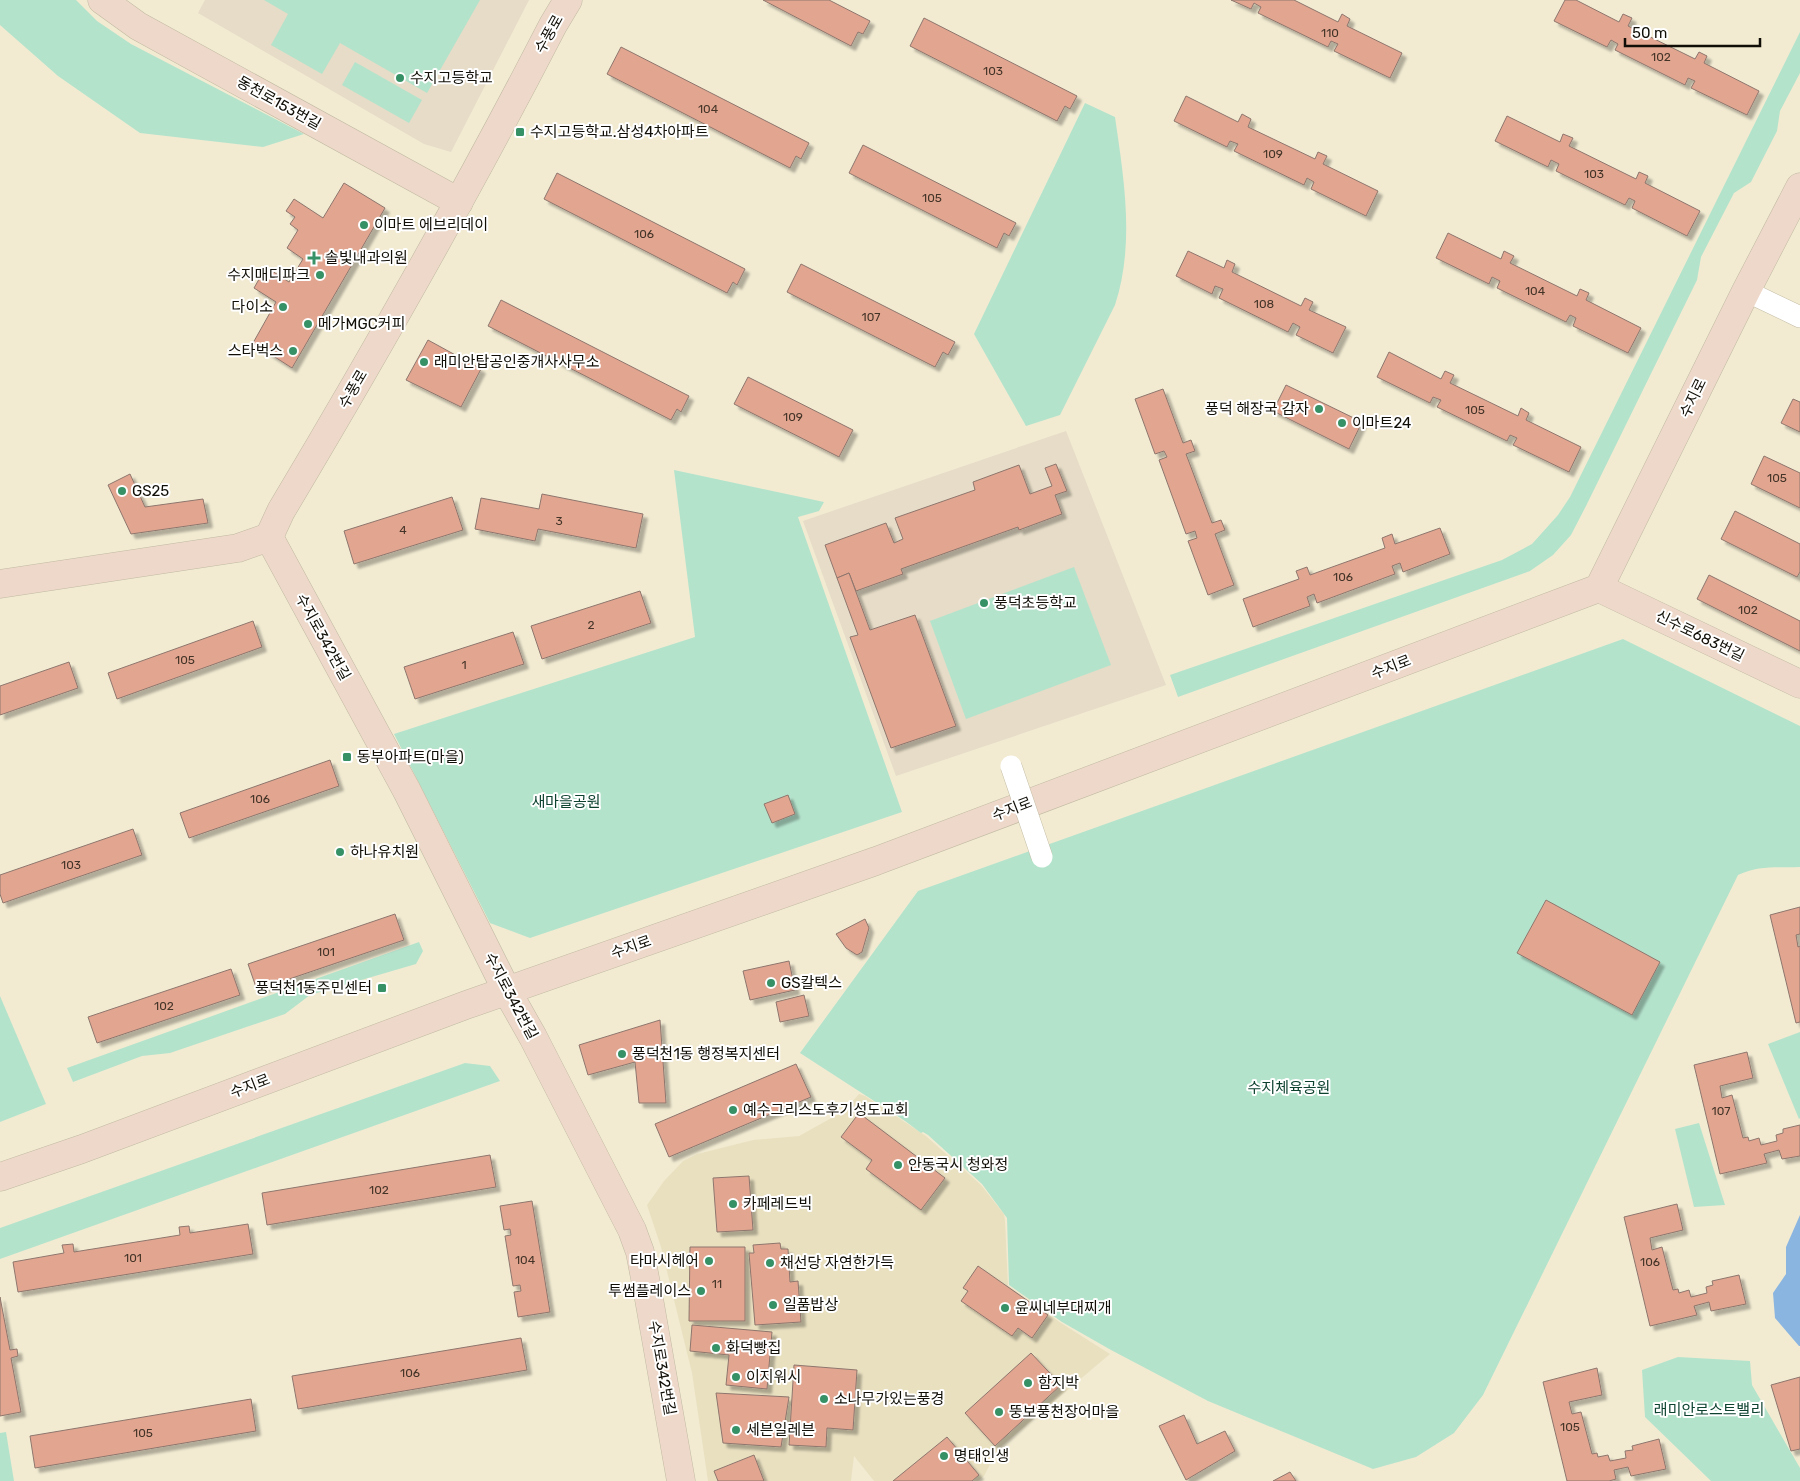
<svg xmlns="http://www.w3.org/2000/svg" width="1800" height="1481" viewBox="0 0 1800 1481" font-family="Rubik,'Noto Sans KR',sans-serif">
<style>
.built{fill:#e9e0c0}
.education{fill:#e6dcc7}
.green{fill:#b4e3cc}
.water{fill:#8bb5e1}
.building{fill:#e2a690;stroke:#8e766d;filter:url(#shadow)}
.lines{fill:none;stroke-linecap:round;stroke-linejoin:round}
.street-casing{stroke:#c1baa2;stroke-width:22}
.secondary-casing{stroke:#c1baa2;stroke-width:29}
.street{stroke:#fff;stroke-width:21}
.secondary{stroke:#eed8c9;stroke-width:28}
.street-bridge-casing{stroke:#c1baa2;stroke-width:22;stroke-linecap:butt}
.street-bridge{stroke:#fff;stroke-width:21}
.poi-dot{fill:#369166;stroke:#fff;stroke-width:2}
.labels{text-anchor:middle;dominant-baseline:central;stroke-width:4;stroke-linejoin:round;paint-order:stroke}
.number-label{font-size:12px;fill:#443428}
.street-label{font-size:15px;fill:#100e06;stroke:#fff}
.poi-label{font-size:15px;fill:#100e06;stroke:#fff;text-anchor:start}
.park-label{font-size:15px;fill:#0d422f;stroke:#fff}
</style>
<defs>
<filter id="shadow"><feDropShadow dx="4.5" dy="4.5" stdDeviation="1" flood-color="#0004"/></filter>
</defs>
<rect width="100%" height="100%" fill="#f2ebd2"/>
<path class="built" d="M859 1094 865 1096 926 1136 981 1185 1004 1214 1005 1220 1008 1286 1061 1323 1110 1354 998 1449 984 1476 978 1481H874L854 1456 851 1481H708L692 1373 661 1247 647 1205 664 1181 683 1161 697 1154 753 1140 799 1136 844 1111Z"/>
<g class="education">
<path d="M205 0H529L451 152 424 144 198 13Z"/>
<path d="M1066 431 1166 685 896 776 803 521Z"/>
</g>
<g class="green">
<path d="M0 0H76L97 21 131 44 304 134 263 147 140 133 58 76 0 25Z"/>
<path d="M264 0H480L427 93 340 43 322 74 271 45 288 14Z"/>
<path d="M1800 32V73L1780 111 1777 131 1751 182 1734 193 1701 257 1697 280 1586 506 1571 535 1553 555 1530 571 1178 697 1170 675 1502 560 1532 544 1558 515 1570 497Z"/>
<path d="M355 62 422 100 409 123 342 85Z"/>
<path d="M1085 103 1115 117C1124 179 1135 244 1115 305L1060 415 1026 426 974 334Z"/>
<path d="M674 470 824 502 819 511 798 517 902 812 530 938 490 923 394 734 695 637Z"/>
<path d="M1074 567 1111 665 966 719 930 621Z"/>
<path d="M1623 639 1800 726V867C1778 868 1759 865 1738 875L1483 1395 1454 1433 1416 1457 1373 1469 1208 1401 1111 1350 1062 1322 1009 1285 1007 1218 982 1184 928 1135 923 1132 921 1133 905 1121 800 1053 918 891Z"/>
<path d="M419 942 423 951 416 964 310 995 285 1014 170 1053 142 1056 73 1082 67 1068Z"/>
<path d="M0 996 46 1104 0 1122Z"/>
<path d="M1800 1032V1118L1799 1119 1768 1044Z"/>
<path d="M465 1063 490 1066 500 1081 0 1259V1228Z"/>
<path d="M1699 1123 1725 1205 1694 1207 1675 1129Z"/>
<path d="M1678 1357 1750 1361 1752 1385 1800 1468V1481H1711L1645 1417 1642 1370Z"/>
<path d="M6 1432 14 1481H0V1433Z"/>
</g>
<path class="water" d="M1800 1215V1346H1799L1775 1318 1773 1293 1786 1274V1247Z"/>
<g class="building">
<path d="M763 0H829L870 21 863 34 858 32 851 46Z"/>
<path d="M1231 0H1294L1338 22 1342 14 1350 19 1347 26 1402 53 1390 78 1334 51 1338 44 1331 41 1328 47 1258 13 1261 7 1254 3 1251 9Z"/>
<path d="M1565 0H1576L1619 22 1623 14 1632 18 1628 26 1695 59 1699 52 1707 56 1704 63 1759 91 1747 115 1691 88 1695 81 1688 78 1685 85 1615 50 1618 44 1611 40 1607 47 1554 21Z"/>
<path d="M924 18 1077 96 1070 109 1065 106 1057 121 910 46Z"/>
<path d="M621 47 809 143 801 159 796 156 790 168 607 74Z"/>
<path d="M1186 96 1238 122 1242 114 1251 119 1248 127 1315 159 1318 152 1327 156 1323 164 1378 191 1366 216 1311 189 1314 182 1307 178 1304 185 1234 151 1238 144 1230 141 1227 147 1174 121Z"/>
<path d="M1507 116 1560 142 1563 134 1573 138 1569 146 1636 179 1639 172 1648 176 1645 183 1700 211 1687 236 1632 208 1635 201 1629 198 1625 205 1556 171 1559 164 1551 160 1548 167 1495 141Z"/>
<path d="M863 145 1016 223 1009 236 1004 233 997 248 849 173Z"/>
<path d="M557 173 745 269 737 285 733 282 727 293 544 199Z"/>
<path d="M344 183 385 208 292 368 253 343 276 302 254 288 266 267 289 282 303 259 287 248 298 230 290 224 295 217 286 211 294 199 323 218Z"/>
<path d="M1448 233 1501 259 1504 251 1514 256 1510 263 1577 296 1580 289 1589 293 1586 300 1641 328 1628 353 1573 326 1576 318 1570 315 1566 322 1497 288 1500 281 1492 277 1489 284 1436 258Z"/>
<path d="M1188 251 1224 268 1227 260 1235 264 1232 272 1301 306 1305 298 1313 302 1309 310 1346 327 1333 353 1296 335 1300 327 1293 323 1288 332 1219 298 1223 289 1215 286 1212 294 1176 276Z"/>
<path d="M801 264 955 342 948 355 943 352 935 367 787 292Z"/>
<path d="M501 300 689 396 681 412 677 409 671 420 488 326Z"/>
<path d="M428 340 481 369 461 407 406 380Z"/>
<path d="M1389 352 1441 379 1445 371 1454 375 1450 383 1518 416 1521 408 1529 413 1526 420 1581 447 1569 472 1513 445 1517 438 1510 435 1507 441 1437 407 1441 400 1433 397 1430 403 1377 377Z"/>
<path d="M748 377 853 430 839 457 734 404Z"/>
<path d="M1286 385 1362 422 1349 449 1273 411Z"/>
<path d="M1163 389 1183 443 1191 440 1195 451 1186 454 1212 523 1221 520 1225 530 1215 534 1234 585 1208 595 1188 541 1197 538 1195 531 1186 534 1159 460 1167 457 1164 451 1155 454 1135 399Z"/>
<path d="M1793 399 1800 402V432L1781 423Z"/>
<path d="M1764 456 1800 473V508L1751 484Z"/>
<path d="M1056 464 1067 491 1055 495 1062 514 1019 530 1018 527 901 569 903 574 856 591 849 573 837 578 825 545 886 523 894 543 903 539 895 518 975 490 973 482 1019 465 1030 494 1052 486 1045 468Z"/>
<path d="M130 474 145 507 203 499 208 523 131 534 108 485Z"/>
<path d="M542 494 643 514 636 548 538 529 535 541 475 529 481 498 539 509Z"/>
<path d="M452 497 463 530 354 564 344 531Z"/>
<path d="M1735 511 1800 544V572L1797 577 1721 539Z"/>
<path d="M1440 528 1450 554 1403 572 1400 563 1392 566 1395 574 1317 603 1314 594 1307 597 1310 606 1253 627 1243 599 1299 579 1296 571 1307 567 1310 575 1385 548 1382 538 1392 534 1395 544Z"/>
<path d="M849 573 870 630 915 615 956 726 891 748 850 637 858 635 837 578Z"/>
<path d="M1709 575 1800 621V651L1697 599Z"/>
<path d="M640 591 651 623 542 659 531 626Z"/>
<path d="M253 621 262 647 117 699 108 673Z"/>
<path d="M513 632 524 664 415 699 404 667Z"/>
<path d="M69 662 78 688 0 715V686Z"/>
<path d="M330 760 339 786 189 838 180 813Z"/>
<path d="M788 795 795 814 772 823 764 804Z"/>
<path d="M133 829 142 855 3 903 0 894V875Z"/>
<path d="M1546 900 1660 962 1632 1015 1517 953Z"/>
<path d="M1800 907V934L1796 935 1798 947 1800 946V1022L1796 1023 1770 915Z"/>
<path d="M395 914 404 940 257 990 248 964Z"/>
<path d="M865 919 869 928 862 952 857 955 846 948 836 934Z"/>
<path d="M789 961 795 990 750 1000 743 971Z"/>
<path d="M231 969 240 995 97 1043 88 1017Z"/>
<path d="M804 995 809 1016 780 1022 776 1002Z"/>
<path d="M660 1020 666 1103H639L635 1062 588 1075 579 1045Z"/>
<path d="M1747 1052 1753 1078 1720 1086 1722 1098 1732 1095 1743 1138 1748 1137 1749 1141 1759 1138 1761 1145 1777 1141 1776 1135 1783 1133V1129L1800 1125V1156L1782 1159 1779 1150 1764 1154 1767 1163 1720 1174 1694 1065Z"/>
<path d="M796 1064 811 1097 669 1157 655 1124Z"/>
<path d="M859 1113 945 1178 921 1210 866 1169 872 1160 841 1137Z"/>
<path d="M490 1155 496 1187 267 1225 262 1193Z"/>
<path d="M749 1176 753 1230 717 1232 713 1178Z"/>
<path d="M532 1201 550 1312 518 1317 514 1292 521 1291 520 1285 513 1286 505 1236 511 1235 510 1229 504 1230 500 1206Z"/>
<path d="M1677 1204 1683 1230 1650 1238 1652 1250 1662 1247 1673 1290 1678 1289 1679 1293 1689 1290 1691 1297 1707 1293 1706 1287 1713 1285 1712 1281 1739 1275 1746 1304 1711 1311 1709 1302 1694 1306 1697 1315 1650 1326 1624 1217Z"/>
<path d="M248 1224 253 1254 18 1292 13 1262 64 1253 62 1245 73 1244 74 1252 180 1235 179 1227 189 1226 190 1233Z"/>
<path d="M780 1243 781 1249H788L790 1282 798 1281 801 1322 755 1325 749 1253H754L753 1245Z"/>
<path d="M690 1247H745V1321H689Z"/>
<path d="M978 1266 1048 1315 1032 1338 1018 1328 1012 1336 961 1301 968 1291 963 1288Z"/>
<path d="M0 1297 10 1350 17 1349 18 1356 11 1358 21 1412 0 1416Z"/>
<path d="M692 1325 772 1332 767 1389 726 1385 729 1355 690 1351Z"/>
<path d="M521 1338 527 1370 298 1409 292 1376Z"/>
<path d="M1031 1353 1061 1385 995 1446 965 1413Z"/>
<path d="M794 1365 857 1370 853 1430 827 1428 826 1447 789 1445Z"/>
<path d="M1597 1368 1602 1395 1569 1402 1572 1414 1581 1412 1592 1454 1597 1453 1598 1457 1608 1455 1610 1461 1626 1458 1625 1451 1633 1450 1632 1446 1659 1439 1666 1469 1631 1476 1628 1467 1614 1470 1616 1479 1609 1481H1567L1543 1382Z"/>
<path d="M1800 1377V1449L1791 1451 1771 1385Z"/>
<path d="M716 1393 789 1397 781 1447 723 1443Z"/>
<path d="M251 1399 256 1431 35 1468 30 1436Z"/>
<path d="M1184 1415 1197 1444 1225 1431 1235 1451 1186 1480 1159 1426Z"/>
<path d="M947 1437 979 1475 972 1481H893Z"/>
<path d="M754 1455 764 1481H718L714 1471Z"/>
<path d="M1290 1472 1296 1481H1273Z"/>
</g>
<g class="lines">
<defs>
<path id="street" d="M1746 291 1800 317"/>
<g id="secondary">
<path d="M102 0 138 26 459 202"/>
<path d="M269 537 407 791 507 991 533 1037 632 1230 640 1252 649 1299 681 1481"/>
<path d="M0 584 238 548 269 537 281 511C376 352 468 190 553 25L568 0"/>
<path d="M1599 588 1800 684"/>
<path d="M0 1177 82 1149 466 1005 876 861 1599 588 1746 291 1800 187"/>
</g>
</defs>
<use href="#street" class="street-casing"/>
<use href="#secondary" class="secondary-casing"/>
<use href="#street" class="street"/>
<use href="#secondary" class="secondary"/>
<defs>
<path id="street-bridge" d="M1011 766 1042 857"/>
</defs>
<use href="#street-bridge" class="street-bridge-casing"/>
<use href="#street-bridge" class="street-bridge"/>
</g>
<g class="poi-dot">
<circle cx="400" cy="78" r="5"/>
<rect x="515" y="127" width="10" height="10" rx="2.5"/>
<circle cx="364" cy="225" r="5"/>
<path d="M311.5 250.5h5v5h5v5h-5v5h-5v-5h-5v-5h5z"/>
<circle cx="320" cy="275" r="5"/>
<circle cx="283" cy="307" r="5"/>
<circle cx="308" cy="324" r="5"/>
<circle cx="293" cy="351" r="5"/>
<circle cx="424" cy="362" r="5"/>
<circle cx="1319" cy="409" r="5"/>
<circle cx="1342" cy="423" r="5"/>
<circle cx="122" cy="491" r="5"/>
<circle cx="984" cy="603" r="5"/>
<rect x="342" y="752" width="10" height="10" rx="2.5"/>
<circle cx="340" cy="852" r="5"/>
<circle cx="771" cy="983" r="5"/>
<rect x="377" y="983" width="10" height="10" rx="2.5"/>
<circle cx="622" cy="1054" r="5"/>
<circle cx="733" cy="1110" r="5"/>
<circle cx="898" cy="1165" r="5"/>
<circle cx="733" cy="1204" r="5"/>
<circle cx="709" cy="1261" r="5"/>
<circle cx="770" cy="1263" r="5"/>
<circle cx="701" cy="1291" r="5"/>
<circle cx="773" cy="1305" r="5"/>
<circle cx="1005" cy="1308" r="5"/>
<circle cx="716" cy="1348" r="5"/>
<circle cx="736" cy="1377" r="5"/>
<circle cx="1028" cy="1383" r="5"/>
<circle cx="824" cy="1399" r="5"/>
<circle cx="999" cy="1412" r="5"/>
<circle cx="736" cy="1430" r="5"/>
<circle cx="944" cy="1456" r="5"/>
</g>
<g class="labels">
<g class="number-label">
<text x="1330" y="33">110</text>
<text x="1661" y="57">102</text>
<text x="993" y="71">103</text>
<text x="708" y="109">104</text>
<text x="1273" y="154">109</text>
<text x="1594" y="174">103</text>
<text x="932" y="198">105</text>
<text x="644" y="234">106</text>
<text x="1535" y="291">104</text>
<text x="1264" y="304">108</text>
<text x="871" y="317">107</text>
<text x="1475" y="410">105</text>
<text x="793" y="417">109</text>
<text x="1777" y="478">105</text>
<text x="559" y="521">3</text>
<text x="403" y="530">4</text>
<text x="1343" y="577">106</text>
<text x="1748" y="610">102</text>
<text x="591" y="625">2</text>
<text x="185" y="660">105</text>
<text x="464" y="665">1</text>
<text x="260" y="799">106</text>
<text x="71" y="865">103</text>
<text x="326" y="952">101</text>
<text x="164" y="1006">102</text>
<text x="1721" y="1111">107</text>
<text x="379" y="1190">102</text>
<text x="133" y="1258">101</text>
<text x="525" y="1260">104</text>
<text x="1650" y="1262">106</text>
<text x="717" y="1284">11</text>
<text x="410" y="1373">106</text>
<text x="1570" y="1427">105</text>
<text x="143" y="1433">105</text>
</g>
<g class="street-label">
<text transform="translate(549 34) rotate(-61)">수풍로</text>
<text transform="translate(279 103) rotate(29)">동천로153번길</text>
<text transform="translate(353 389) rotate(-60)">수풍로</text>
<text transform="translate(1693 398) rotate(-64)">수지로</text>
<text transform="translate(1700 636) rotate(26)">신수로683번길</text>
<text transform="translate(323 637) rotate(61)">수지로342번길</text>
<text transform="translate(1391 667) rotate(-21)">수지로</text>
<text transform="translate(1012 809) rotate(-21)">수지로</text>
<text transform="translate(631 947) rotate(-19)">수지로</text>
<text transform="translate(511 996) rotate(62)">수지로342번길</text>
<text transform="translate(250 1086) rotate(-21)">수지로</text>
<text transform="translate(662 1368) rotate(80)">수지로342번길</text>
</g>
<g class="poi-label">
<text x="410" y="78">수지고등학교</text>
<text x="530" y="132">수지고등학교.삼성4차아파트</text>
<text x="374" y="225">이마트 에브리데이</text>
<text x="325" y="258">솔빛내과의원</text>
<text x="310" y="275" text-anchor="end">수지매디파크</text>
<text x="273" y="307" text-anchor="end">다이소</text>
<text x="318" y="324">메가MGC커피</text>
<text x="283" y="351" text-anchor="end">스타벅스</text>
<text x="434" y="362">래미안탑공인중개사사무소</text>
<text x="1309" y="409" text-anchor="end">풍덕 해장국 감자</text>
<text x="1352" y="423">이마트24</text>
<text x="132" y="491">GS25</text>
<text x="994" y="603">풍덕초등학교</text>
<text x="357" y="757">동부아파트(마을)</text>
<text x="350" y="852">하나유치원</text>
<text x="781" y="983">GS칼텍스</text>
<text x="372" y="988" text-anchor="end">풍덕천1동주민센터</text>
<text x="632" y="1054">풍덕천1동 행정복지센터</text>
<text x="743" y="1110">예수그리스도후기성도교회</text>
<text x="908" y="1165">안동국시 청와정</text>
<text x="743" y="1204">카페레드빅</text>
<text x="699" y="1261" text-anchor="end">타마시헤어</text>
<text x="780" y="1263">채선당 자연한가득</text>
<text x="691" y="1291" text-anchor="end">투썸플레이스</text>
<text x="783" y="1305">일품밥상</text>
<text x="1015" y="1308">윤씨네부대찌개</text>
<text x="726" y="1348">화덕빵집</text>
<text x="746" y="1377">이지워시</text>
<text x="1038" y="1383">함지박</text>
<text x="834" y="1399">소나무가있는풍경</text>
<text x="1009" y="1412">뚱보풍천장어마을</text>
<text x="746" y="1430">세븐일레븐</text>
<text x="954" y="1456">명태인생</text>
</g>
<g class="park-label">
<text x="566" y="802">새마을공원</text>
<text x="1289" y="1088">수지체육공원</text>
<text x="1709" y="1410">래미안로스트밸리</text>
</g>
</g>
<path d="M1625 38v8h135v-8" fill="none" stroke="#100e06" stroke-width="2.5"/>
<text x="1632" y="38" font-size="15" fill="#100e06" stroke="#ffffff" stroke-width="4" paint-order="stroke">50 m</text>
</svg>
